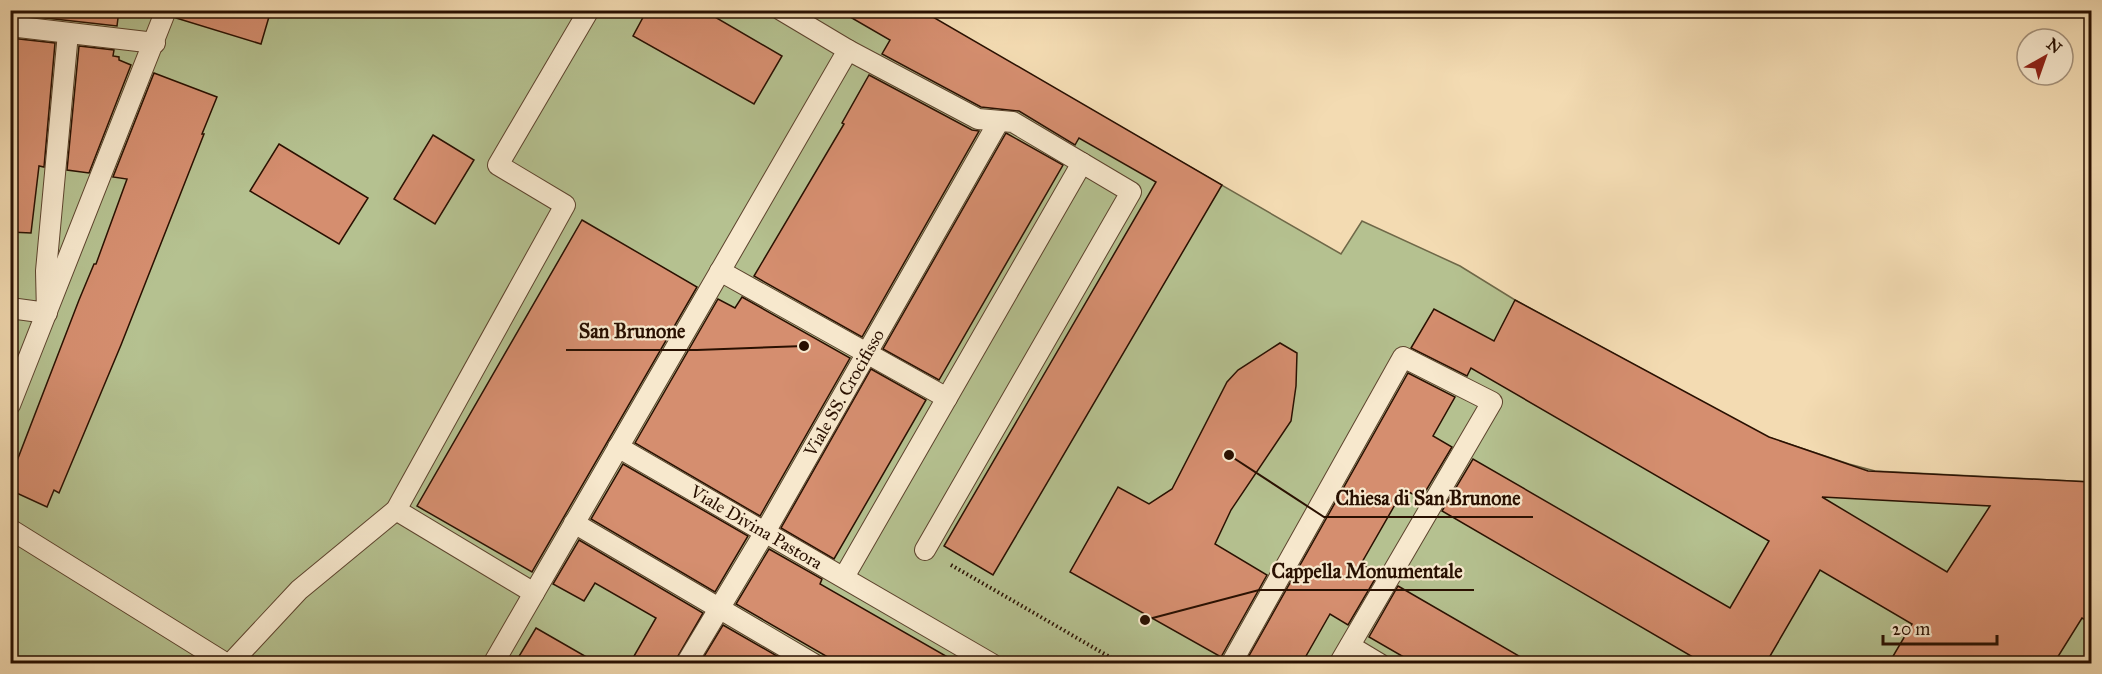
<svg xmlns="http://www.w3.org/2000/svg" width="2102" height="674" viewBox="0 0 2102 674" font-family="'IM FELL Great Primer',serif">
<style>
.green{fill:#b5c190;stroke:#6f6848;stroke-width:1.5}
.building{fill:#d58e6f;stroke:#291001;stroke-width:1.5;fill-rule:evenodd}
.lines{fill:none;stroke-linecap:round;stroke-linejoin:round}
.service-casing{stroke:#5c432d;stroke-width:22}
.path{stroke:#291001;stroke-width:4;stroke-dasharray:1.5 3;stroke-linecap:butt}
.service{stroke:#f7e8cd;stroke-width:20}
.labels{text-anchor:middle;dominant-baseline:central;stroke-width:4.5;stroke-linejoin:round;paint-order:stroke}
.street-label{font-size:18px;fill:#291001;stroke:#f7e8cd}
.leader{fill:none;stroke:#291001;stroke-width:2}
.callout-dot{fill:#291001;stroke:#f7e8cd;stroke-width:2}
.callout-label{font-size:20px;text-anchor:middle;font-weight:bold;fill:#291001;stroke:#f7e8cd;stroke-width:4.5;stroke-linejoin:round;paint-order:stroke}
</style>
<rect width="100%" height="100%" fill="#f3dbb2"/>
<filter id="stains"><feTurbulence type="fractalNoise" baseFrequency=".00333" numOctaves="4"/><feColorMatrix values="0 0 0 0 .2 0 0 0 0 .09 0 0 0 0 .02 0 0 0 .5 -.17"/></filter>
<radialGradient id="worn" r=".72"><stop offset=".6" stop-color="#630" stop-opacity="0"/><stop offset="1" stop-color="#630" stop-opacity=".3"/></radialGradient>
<path class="green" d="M10 11H920L1341 254 1362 221 1460 266 1515 300 1765 436 1849 464 1875 471 2091 482V663H11Z"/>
<g class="building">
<path d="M10 10H119L117 26 10 14Z"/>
<path d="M178 10H271L261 44 176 18Z"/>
<path d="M647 10H703L782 56 754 104 633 36Z"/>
<path d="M838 10H921L1222 185 993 575 944 546 1156 182 1079 138 1075 145 1019 111 981 107 882 54 890 40Z"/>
<path d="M10 38 55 43 44 167 39 166 31 233 10 232Z"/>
<path d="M79 46 114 50 113 56 119 57V60L131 65 89 173 67 170Z"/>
<path d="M154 73 217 97 202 134H204L121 345 59 493 54 490 47 507 10 490V479L79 300 94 264H96L127 179 113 177Z"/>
<path d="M869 75 972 130 979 131 862 337 754 276 844 124 842 123Z"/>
<path d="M1006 133 1063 165 939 380 883 349Z"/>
<path d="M433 135 474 160 435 224 394 199Z"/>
<path d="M279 144 368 198 339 244 250 191Z"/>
<path d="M582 220 697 287 532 572 417 506Z"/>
<path d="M742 297 850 358 760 516 635 443 718 299 735 308Z"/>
<path d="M1515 300 1769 437 1868 471 2091 482V623L2082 618 2054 663H1889L1912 624 1820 570 1766 663H1703L1442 511 1473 459 1730 608 1769 541 1471 368 1467 376 1411 348 1434 309 1494 341ZM1822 497 1990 506 1947 572Z"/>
<path d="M1280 343 1297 353 1296 386 1291 421 1231 510 1215 544 1267 575 1221 657 1070 572 1118 487 1149 504 1172 489 1227 382 1238 370Z"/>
<path d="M871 369 926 400 834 559 781 528Z"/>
<path d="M1408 373 1455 397 1433 436 1452 447 1421 499 1404 489 1361 564 1378 574 1348 625 1330 614 1302 663H1245Z"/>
<path d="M623 464 748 536 715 592 591 519Z"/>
<path d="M579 540 703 613 674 663H630L656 618 595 583 584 601 553 584Z"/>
<path d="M769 549 822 579 820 584 958 663H838L736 604Z"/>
<path d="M1398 586 1531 663H1414L1369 637Z"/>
<path d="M723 625 777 656 773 663H700Z"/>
<path d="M536 628 597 663H515Z"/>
</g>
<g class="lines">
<defs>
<g id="service">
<path d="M10 26 155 43"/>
<path d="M848 50 978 119 1013 122 1131 192 925 550"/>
<path d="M720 271 947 398"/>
<path d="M10 308 47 313 46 271 68 33"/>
<path d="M10 405 166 10"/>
<path id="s1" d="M618 447 992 664"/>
<path d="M396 510 534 593"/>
<path d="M574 523 814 664"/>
<path d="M10 529 227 664"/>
<path d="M844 577 1082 163"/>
<path d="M1350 646 1380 664"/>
<path d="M230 664 299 590 396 510 565 205 498 165 589 10"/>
<path d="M493 664 848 50 781 10"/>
<path id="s2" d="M686 664 765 532 999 121"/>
<path d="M1231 664 1403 357 1492 402 1339 664"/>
</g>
</defs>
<use href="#service" class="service-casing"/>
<path class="path" d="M951 565 1122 664"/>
<use href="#service" class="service"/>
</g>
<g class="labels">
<g class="street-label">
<text stroke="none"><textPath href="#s2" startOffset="314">Viale SS. Crocifisso</textPath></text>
<text stroke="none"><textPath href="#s1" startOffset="160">Viale Divina Pastora</textPath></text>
</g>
</g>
<path class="leader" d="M804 346L697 350H566M1229 455L1324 517H1533M1145 620L1259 590H1474"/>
<g class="callout-dot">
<circle cx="804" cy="346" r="6"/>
<circle cx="1229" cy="455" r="6"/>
<circle cx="1145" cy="620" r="6"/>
</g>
<g class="callout-label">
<text x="632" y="338">San Brunone</text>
<text x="1428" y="505">Chiesa di San Brunone</text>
<text x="1367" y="578">Cappella Monumentale</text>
</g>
<rect width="2102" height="674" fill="none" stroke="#f3dbb2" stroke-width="36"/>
<rect x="12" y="12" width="2078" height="650" fill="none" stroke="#291001" stroke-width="3"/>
<rect x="18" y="18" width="2066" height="638" fill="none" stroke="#291001" stroke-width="1.5"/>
<g transform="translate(2045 57) rotate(40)"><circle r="28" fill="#f7e8cd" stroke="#a5927b" stroke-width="1.5"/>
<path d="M0-4.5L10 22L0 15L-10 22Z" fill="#8f2418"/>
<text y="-9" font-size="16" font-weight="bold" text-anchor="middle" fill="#291001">N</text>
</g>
<path d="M1883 635v9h114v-9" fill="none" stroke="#291001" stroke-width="3"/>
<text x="1892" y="635" font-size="18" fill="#291001" stroke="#f7e8cd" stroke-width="4.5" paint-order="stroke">20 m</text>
<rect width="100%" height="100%" filter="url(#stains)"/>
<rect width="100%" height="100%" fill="url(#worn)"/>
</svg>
